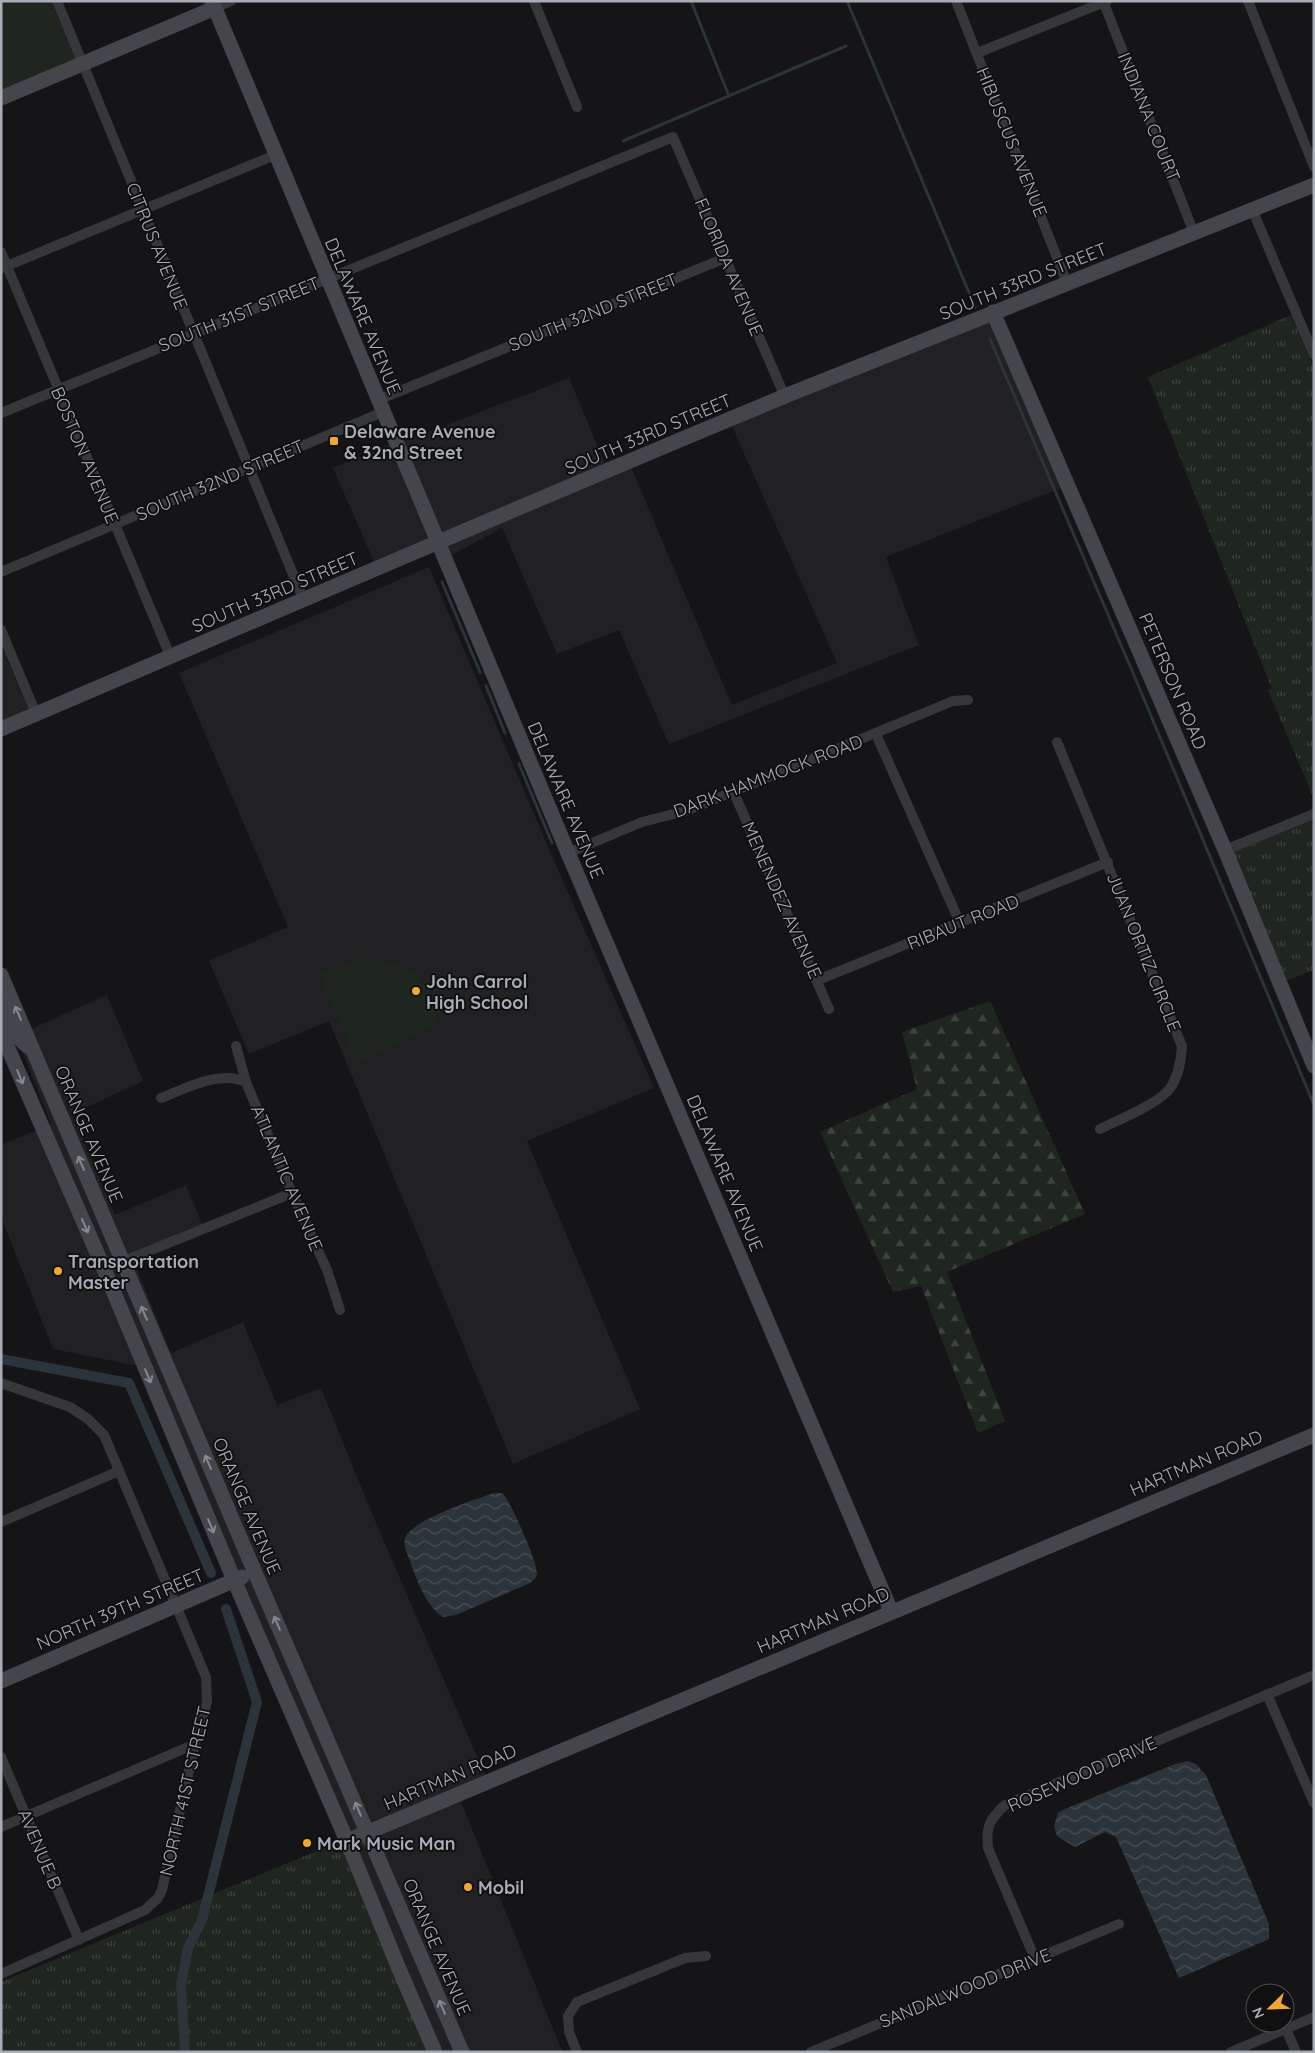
<svg xmlns="http://www.w3.org/2000/svg" width="1315" height="2053" viewBox="0 0 1315 2053" font-family="Quicksand,sans-serif">
<style>
.built{fill:#212123}
.grass{fill:url(#grass-tufts)}
.forest{fill:url(#forest-firs)}
.green{fill:#1f261f}
.water{fill:url(#water-waves)}
.lines{fill:none;stroke-linecap:round;stroke-linejoin:round}
.stream{stroke:#2b343a;stroke-width:3}
.canal{stroke:#2b343a;stroke-width:10}
.street{stroke:#36373b;stroke-width:10}
.secondary{stroke:#44464b;stroke-width:15}
.oneway{stroke:#848891}
.poi-dot{fill:#f1a732;stroke:#101011;stroke-width:2}
.labels{text-anchor:middle;dominant-baseline:central;stroke-width:4;stroke-linejoin:round;paint-order:stroke}
.street-label{font-size:18px;fill:#a7acb7;stroke:#101011}
.poi-label{font-size:18px;font-weight:bold;fill:#a7acb7;stroke:#101011;text-anchor:start}
</style>
<defs>
<pattern id="grass-tufts" width="24" height="20" patternUnits="userSpaceOnUse" patternTransform="scale(1.25)"><rect width="24" height="20" fill="#1f261f"/><path d="M3 7l-1-3M5 7V3M7 7l1-3M15 17l-1-3M17 17v-4M19 17l1-3" fill="none" stroke="#3d433d"/></pattern>
<pattern id="forest-firs" width="22" height="20" patternUnits="userSpaceOnUse" patternTransform="scale(1.25)"><rect width="22" height="20" fill="#1f261f"/><path d="M5 1l3.5 6h-7zM16 11l3.5 6h-7z" fill="#3d433d"/></pattern>
<pattern id="water-waves" width="16" height="10" patternUnits="userSpaceOnUse" patternTransform="scale(1.25)"><rect width="16" height="10" fill="#2b343a"/><path d="M0 5q4-4 8 0t8 0" fill="none" stroke="#474f54"/></pattern>
</defs>
<rect width="100%" height="100%" fill="#151517"/>
<g class="built">
<path d="M990 319 1063 487 886 557 919 645 669 744 619 630 557 654 502 528 450 556 445 544 631 467 732 705 837 663 731 424Z"/>
<path d="M569 378 606 466 441 535 402 442Z"/>
<path d="M390 444 431 539 375 564 333 468Z"/>
<path d="M429 567 546 842 654 1088 527 1141 640 1409 513 1464 329 1021 249 1054 209 961 288 927 179 673Z"/>
<path d="M1 645 29 711 1 723Z"/>
<path d="M107 995 143 1081 72 1114 106 1194 115 1215 186 1185 202 1224 126 1255 40 1051 41 1049 38 1047 31 1029Z"/>
<path d="M21 1048 29 1054 115 1259 107 1262 47 1126 51 1124Z"/>
<path d="M37 1130 138 1366 53 1349 1 1217V1145Z"/>
<path d="M134 1262 171 1353 243 1322 277 1405 321 1388 373 1516 486 1777 371 1826 130 1264Z"/>
<path d="M119 1268 247 1569 238 1573 111 1272Z"/>
<path d="M252 1578 361 1830 350 1834 242 1582Z"/>
<path d="M460 1799 562 2051 560 2052H468L375 1835Z"/>
<path d="M365 1839 455 2052H442L377 1899 354 1844Z"/>
</g>
<g class="grass">
<path d="M1291 315 1314 369V799L1268 690 1272 689 1148 377Z"/>
<path d="M1314 820V970L1285 981 1232 852Z"/>
<path d="M341 1841 429 2052H1V1982Z"/>
</g>
<path class="forest" d="M990 1001 1085 1214 947 1272 1005 1421 978 1433 921 1286 893 1292 820 1132 917 1089 902 1032Z"/>
<g class="green">
<path d="M1 1H51L76 60 1 92Z"/>
<path d="M360 958C377 959 412 966 421 981 429 994 434 1010 439 1024L362 1060 355 1058 320 974Z"/>
</g>
<g class="water">
<path d="M494 1493H503C512 1506 537 1560 537 1574 537 1578 533 1580 530 1583L456 1615 443 1617C422 1603 414 1570 405 1548 404 1543 404 1537 408 1533 424 1516 471 1501 494 1493Z"/>
<path d="M1188 1761 1196 1764 1206 1775 1269 1924V1939L1179 1978 1116 1837 1105 1832 1075 1847 1057 1836 1054 1826 1058 1813 1065 1809 1175 1764Z"/>
</g>
<g class="lines">
<g class="stream">
<path d="M691 1 729 96"/>
<path d="M847 1 975 307"/>
<path d="M623 141 846 46"/>
<path d="M990 339 1136 680 1314 1105"/>
<path d="M442 582 480 672"/>
<path d="M486 686 505 733"/>
<path d="M519 764 552 843"/>
</g>
<g class="canal">
<path d="M1 1359 129 1383 211 1573"/>
<path d="M185 2052 181 1985 188 1948 202 1920 257 1702 226 1609"/>
</g>
<g class="street">
<path d="M57 1 304 601"/>
<path d="M534 1 577 107"/>
<path d="M956 1 1067 283"/>
<path d="M1103 1 1194 233"/>
<path d="M1248 1 1314 167"/>
<path d="M215 8 231 1"/>
<path d="M977 53 1107 1"/>
<path d="M1252 209 1314 355"/>
<path d="M1 252 171 658"/>
<path d="M2 268 275 155"/>
<path d="M378 400 725 258"/>
<path d="M1 413 673 137 785 397"/>
<path d="M1 572 383 412"/>
<path d="M1 630 36 714"/>
<path d="M876 734 960 923"/>
<path d="M1057 742 1182 1046C1181 1061 1179 1074 1171 1087 1161 1103 1118 1120 1100 1129"/>
<path d="M734 793 829 1009"/>
<path d="M1225 850 1314 814"/>
<path d="M568 853 642 822 686 811 953 701 968 700"/>
<path d="M818 980 1108 862"/>
<path d="M236 1046 246 1082 292 1193 327 1270 340 1310"/>
<path d="M161 1098C187 1088 219 1070 246 1082"/>
<path d="M104 1269 292 1193"/>
<path d="M1 1383 70 1407 88 1419 104 1435 206 1677 207 1702 195 1744 162 1890 158 1898 145 1910 1 1974"/>
<path d="M1 1522 119 1471"/>
<path d="M1267 1694 1314 1803"/>
<path d="M1 1757 79 1940"/>
<path d="M1 1827 195 1744"/>
<path d="M1035 1959 988 1848C986 1826 989 1820 1005 1805L1314 1675"/>
<path d="M1286 2029 1296 2052"/>
<path d="M577 2052 569 2032 568 2016 577 2002 685 1958 706 1956"/>
<path d="M811 2052 1119 1924"/>
<path d="M1231 2052 1314 2017"/>
</g>
<g class="secondary">
<path d="M212 1 568 853 891 1611"/>
<path d="M1 98 215 8"/>
<path d="M993 312 1225 850 1314 1066"/>
<path d="M1 729C264 617 526 503 790 394 964 323 1139 254 1314 185"/>
<path d="M1 975 247 1554 462 2052"/>
<path d="M1 1005C10 1025 13 1037 32 1049"/>
<path d="M1 1032 104 1269 234 1580 347 1841 399 1969 435 2052"/>
<path d="M1 1681 242 1577"/>
<path d="M347 1841 1314 1435"/>
</g>
</g>
<defs><path id="oneway-shaft" d="M-6 0H5M1.5-3L5.5 0L1.5 3" fill="none" stroke-width="1.6" stroke-linecap="round" stroke-linejoin="round" transform="scale(1.25)"/></defs>
<g class="oneway">
<use href="#oneway-shaft" transform="translate(18 1013) rotate(-113)"/>
<use href="#oneway-shaft" transform="translate(20 1077) rotate(68)"/>
<use href="#oneway-shaft" transform="translate(81 1163) rotate(-113)"/>
<use href="#oneway-shaft" transform="translate(85 1226) rotate(66)"/>
<use href="#oneway-shaft" transform="translate(144 1313) rotate(-113)"/>
<use href="#oneway-shaft" transform="translate(148 1376) rotate(67)"/>
<use href="#oneway-shaft" transform="translate(208 1462) rotate(-113)"/>
<use href="#oneway-shaft" transform="translate(211 1526) rotate(67)"/>
<use href="#oneway-shaft" transform="translate(277 1623) rotate(-113)"/>
<use href="#oneway-shaft" transform="translate(358 1809) rotate(-113)"/>
<use href="#oneway-shaft" transform="translate(442 2007) rotate(-113)"/>
</g>
<g class="poi-dot">
<rect x="329" y="436" width="10" height="10" rx="2.5"/>
<circle cx="416" cy="991" r="5"/>
<circle cx="58" cy="1271" r="5"/>
<circle cx="307" cy="1843" r="5"/>
<circle cx="468" cy="1887" r="5"/>
</g>
<g class="labels">
<g class="street-label">
<text transform="translate(1149 117) rotate(68)">INDIANA COURT</text>
<text transform="translate(1012 142) rotate(68)">HIBUSCUS AVENUE</text>
<text transform="translate(157 246) rotate(68)">CITRUS AVENUE</text>
<text transform="translate(729 267) rotate(67)">FLORIDA AVENUE</text>
<text transform="translate(1023 281) rotate(-22)">SOUTH 33RD STREET</text>
<text transform="translate(593 312) rotate(-22)">SOUTH 32ND STREET</text>
<text transform="translate(239 314) rotate(-22)">SOUTH 31ST STREET</text>
<text transform="translate(363 316) rotate(67)">DELAWARE AVENUE</text>
<text transform="translate(648 434) rotate(-23)">SOUTH 33RD STREET</text>
<text transform="translate(85 455) rotate(67)">BOSTON AVENUE</text>
<text transform="translate(220 480) rotate(-23)">SOUTH 32ND STREET</text>
<text transform="translate(275 592) rotate(-23)">SOUTH 33RD STREET</text>
<text transform="translate(1173 681) rotate(67)">PETERSON ROAD</text>
<text transform="translate(768 776) rotate(-21)">DARK HAMMOCK ROAD</text>
<text transform="translate(566 800) rotate(67)">DELAWARE AVENUE</text>
<text transform="translate(782 900) rotate(66)">MENENDEZ AVENUE</text>
<text transform="translate(963 922) rotate(-22)">RIBAUT ROAD</text>
<text transform="translate(1144 952) rotate(68)">JUAN ORTIZ CIRCLE</text>
<text transform="translate(89 1134) rotate(67)">ORANGE AVENUE</text>
<text transform="translate(725 1173) rotate(67)">DELAWARE AVENUE</text>
<text transform="translate(287 1178) rotate(67)">ATLANTIC AVENUE</text>
<text transform="translate(1196 1463) rotate(-23)">HARTMAN ROAD</text>
<text transform="translate(247 1506) rotate(67)">ORANGE AVENUE</text>
<text transform="translate(120 1609) rotate(-23)">NORTH 39TH STREET</text>
<text transform="translate(823 1620) rotate(-23)">HARTMAN ROAD</text>
<text transform="translate(1082 1774) rotate(-24)">ROSEWOOD DRIVE</text>
<text transform="translate(450 1777) rotate(-23)">HARTMAN ROAD</text>
<text transform="translate(185 1791) rotate(-77)">NORTH 41ST STREET</text>
<text transform="translate(40 1849) rotate(67)">AVENUE B</text>
<text transform="translate(437 1947) rotate(67)">ORANGE AVENUE</text>
<text transform="translate(965 1988) rotate(-22)">SANDALWOOD DRIVE</text>
</g>
<g class="poi-label">
<text x="344" y="431">Delaware Avenue<tspan x="344" dy="21">&amp; 32nd Street</tspan></text>
<text x="426" y="981">John Carrol<tspan x="426" dy="21">High School</tspan></text>
<text x="68" y="1261">Transportation<tspan x="68" dy="21">Master</tspan></text>
<text x="317" y="1843">Mark Music Man</text>
<text x="478" y="1887">Mobil</text>
</g>
</g>
<rect width="1315" height="2053" fill="none" stroke="#a7acb7" stroke-width="5"/>
<g transform="translate(1270 2008) rotate(247)"><circle r="24" fill="#101011" stroke="#4c4e53"/>
<path d="M0-4L9 19L0 12L-9 19Z" fill="#f1a732"/>
<text y="-8" font-size="14" font-weight="bold" text-anchor="middle" fill="#a7acb7">N</text>
</g>
</svg>
